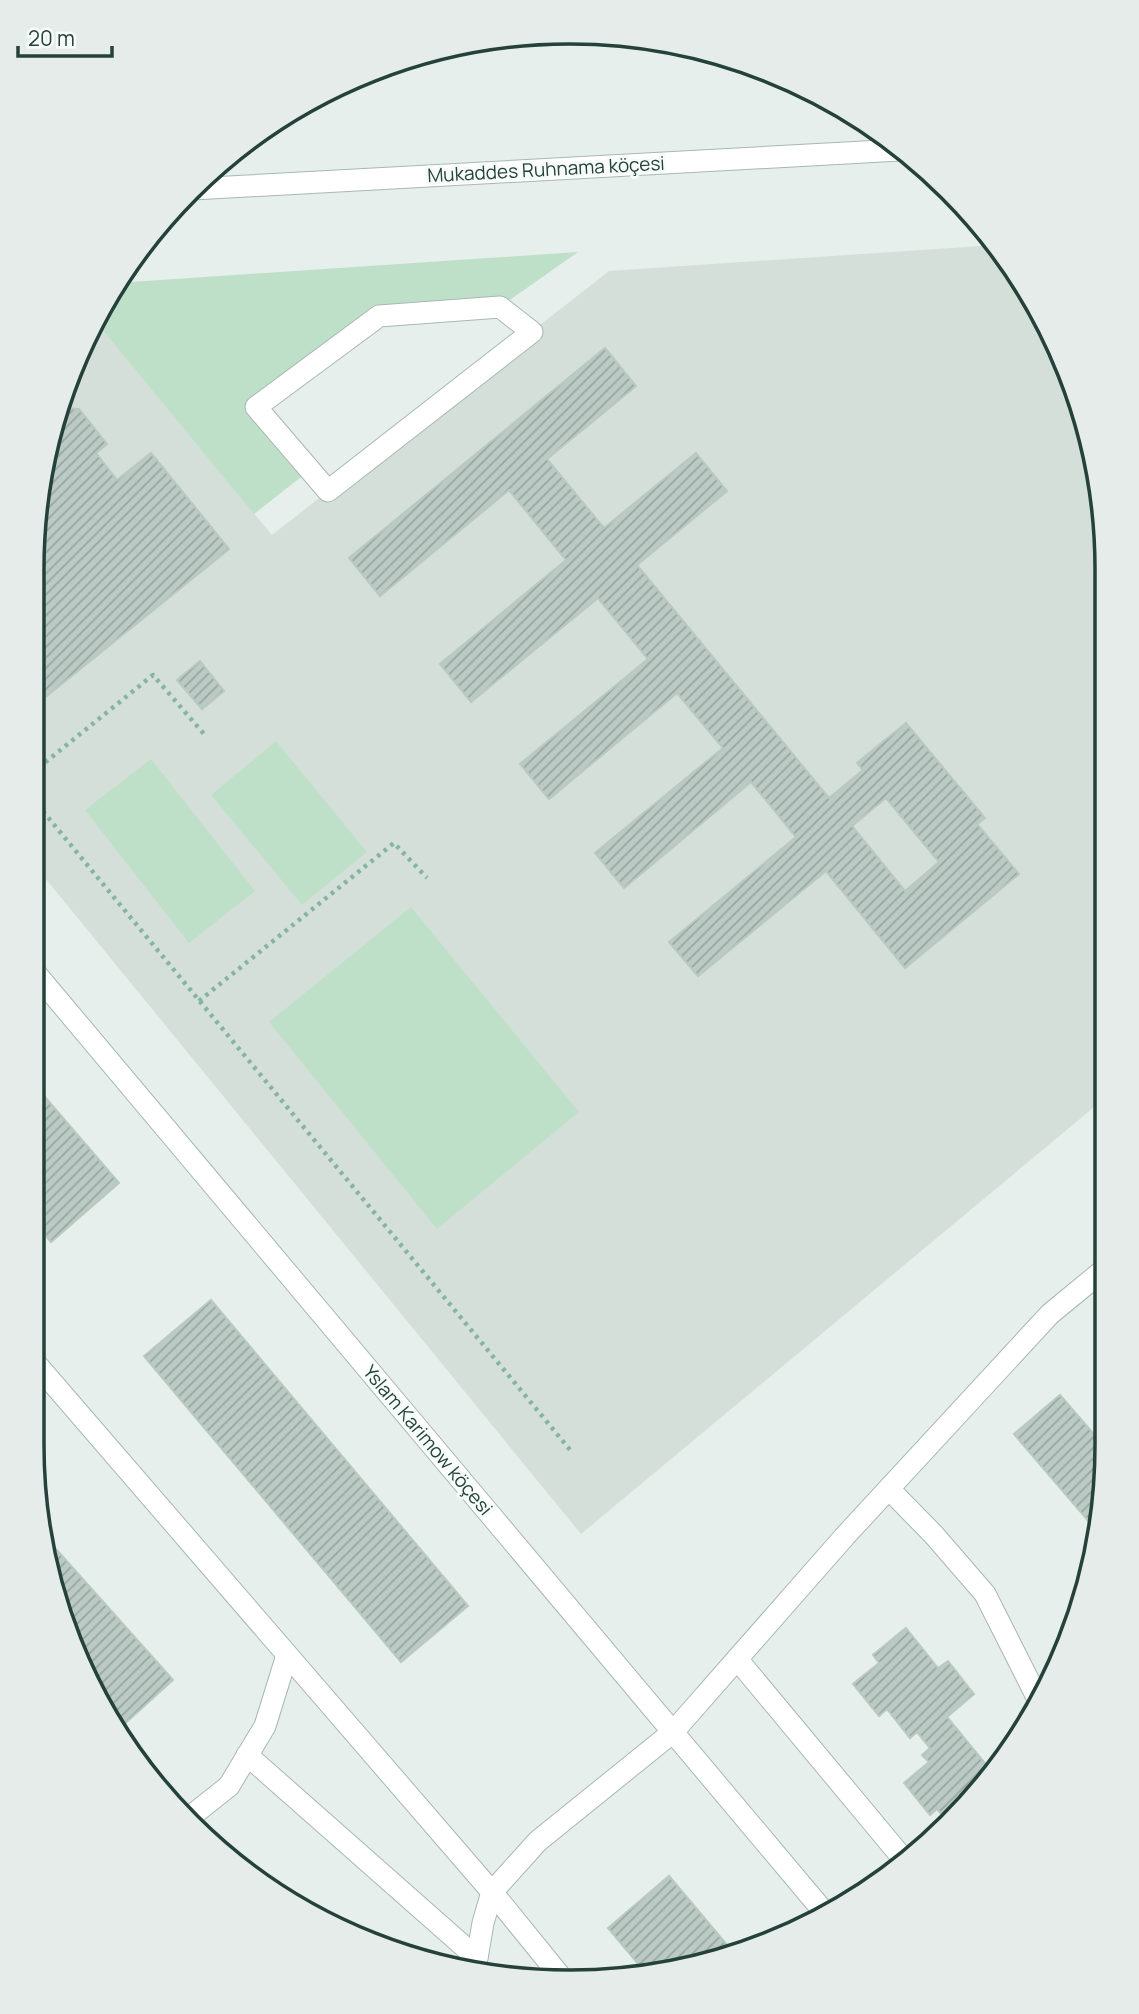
<svg xmlns="http://www.w3.org/2000/svg" width="1139" height="2014" viewBox="0 0 1139 2014" font-family="Manrope,sans-serif">
<style>
.built{fill:#d4dfda}
.grass{fill:#bfe0c8}
.building{fill:url(#building-hatch);stroke:#b8c9c2;stroke-width:2;fill-rule:evenodd}
.lines{fill:none;stroke-linecap:round;stroke-linejoin:round}
.minor-casing{stroke:#a8b8b2;stroke-width:23}
.path{stroke:#86b3a5;stroke-width:4.5;stroke-dasharray:3.5 5;stroke-linecap:butt}
.minor{stroke:#fff;stroke-width:21}
.labels{text-anchor:middle;dominant-baseline:central;stroke-width:6;stroke-linejoin:round;paint-order:stroke}
.street-label{font-size:19px;fill:#24423a;stroke:#f7fbf9}
.rim{fill:none;stroke:#24423a;stroke-width:3.5}
</style>
<defs>
<pattern id="building-hatch" width="6" height="6" patternUnits="userSpaceOnUse" patternTransform="scale(1.75)"><rect width="6" height="6" fill="#bbcac4"/><path d="M-1 1l2-2M0 6l6-6M5 7l2-2" fill="none" stroke="#98a6a0"/></pattern>
</defs>
<rect width="100%" height="100%" fill="#e6efeb"/>
<path class="built" d="M996 245 1017 271 1079 396 1103 500 1105 1098 581 1534 32 862 33 535 50 430 95 321 272 535 609 271Z"/>
<g class="grass">
<path d="M578 252 500 307 379 316 256 407 310 470 254 514 95 321 104 300 116 283Z"/>
<path d="M276 741 367 852 302 905 211 795Z"/>
<path d="M151 759 255 891 189 943 85 810Z"/>
<path d="M411 907 579 1112 437 1229 269 1022Z"/>
</g>
<g class="building">
<path d="M605 348 636 386 547 459 604 528 696 453 727 491 637 565 829 798 863 770 857 763 906 723 985 818 977 824 1019 874 905 968 826 871 698 976 669 942 796 837 751 782 624 888 595 853 723 748 677 693 549 799 520 764 648 659 598 598 471 702 440 664 566 560 509 490 380 596 349 558ZM886 798 939 862 905 891 852 826Z"/>
<path d="M62 408 79 409 107 444 96 453 117 480 151 453 229 549 32 708 33 535 50 430 58 410Z"/>
<path d="M200 661 224 691 202 709 177 680Z"/>
<path d="M32 1082 119 1183 51 1242 32 1219Z"/>
<path d="M211 1300 468 1606 401 1662 144 1356Z"/>
<path d="M1060 1395 1106 1448V1479L1096 1530 1014 1434Z"/>
<path d="M47 1539 173 1680 119 1729 60 1617Z"/>
<path d="M906 1628 938 1668 948 1661 974 1694 947 1717 988 1767 996 1761 947 1821 937 1809 930 1815 904 1783 929 1762 922 1755 930 1748 917 1732 910 1738 887 1709 879 1716 853 1684 879 1663 873 1655Z"/>
<path d="M669 1876 733 1952 645 1972 608 1928Z"/>
</g>
<g class="lines">
<defs>
<g id="minor">
<path d="M193 189 900 150"/>
<path d="M500 307 532 332 328 491 256 407 379 316Z"/>
<path d="M32 969 824 1912"/>
<path d="M32 1359 492 1892 561 1977"/>
<path d="M889 1489 934 1535 985 1594 1040 1703"/>
<path d="M737 1659 905 1861"/>
<path d="M247 1755 477 1958"/>
<path d="M190 1817 229 1786 265 1726 287 1655"/>
<path d="M472 1968 477 1958 483 1923 492 1892 538 1841 673 1732 845 1536 1050 1314 1106 1268"/>
</g>
</defs>
<use href="#minor" class="minor-casing"/>
<g class="path">
<path d="M32 773 153 675 204 734"/>
<path d="M32 798 571 1451"/>
<path d="M199 1001 394 843 427 878"/>
</g>
<use href="#minor" class="minor"/>
</g>
<g class="labels">
<g class="street-label">
<text transform="translate(546 169) rotate(-3)">Mukaddes Ruhnama köçesi</text>
<text transform="translate(428 1440) rotate(50)">Yslam Karimow köçesi</text>
</g>
</g>
<path d="M0 0H1139V2014H0ZM569 44H570A525 525 0 0 1 1095 569V1445A525 525 0 0 1 570 1970H569A525 525 0 0 1 44 1445V569A525 525 0 0 1 569 44Z" fill="#e6ecea" fill-rule="evenodd"/>
<path class="rim" d="M569 44H570A525 525 0 0 1 1095 569V1445A525 525 0 0 1 570 1970H569A525 525 0 0 1 44 1445V569A525 525 0 0 1 569 44Z"/>
<path d="M18 46v10h94v-10" fill="none" stroke="#24423a" stroke-width="3.5"/>
<text x="28" y="46" font-size="21" fill="#24423a" stroke="#f7fbf9" stroke-width="5" paint-order="stroke">20 m</text>
</svg>
